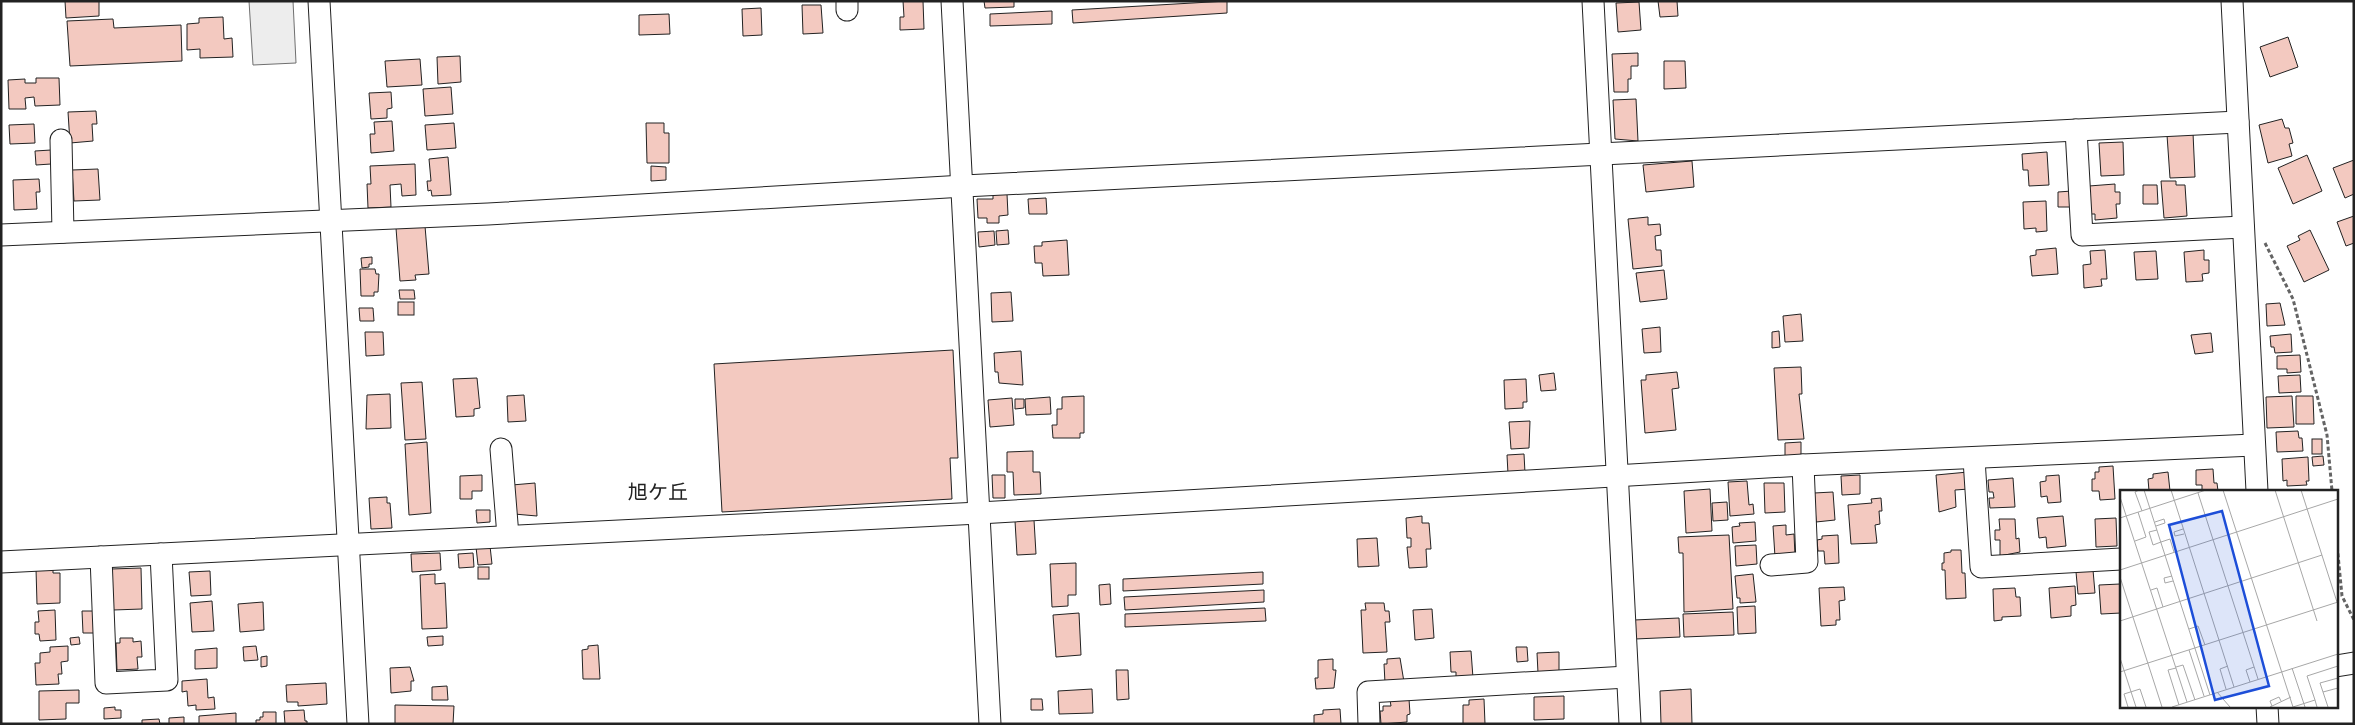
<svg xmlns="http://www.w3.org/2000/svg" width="2355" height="725" viewBox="0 0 2355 725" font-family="Rubik,'Noto Sans JP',sans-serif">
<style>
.parking{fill:#ededed;stroke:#6f6f6f}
.building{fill:#f3c9c0;stroke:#222}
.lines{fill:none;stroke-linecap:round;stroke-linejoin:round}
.minor-casing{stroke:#222;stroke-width:23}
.path{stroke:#646464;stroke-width:3;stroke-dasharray:4 2.5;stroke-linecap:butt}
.minor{stroke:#fff;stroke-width:21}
.labels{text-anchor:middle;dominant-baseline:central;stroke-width:4;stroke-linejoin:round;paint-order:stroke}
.quarter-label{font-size:20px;fill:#222;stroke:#fff}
.inset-road{fill:none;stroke:#a7a7a7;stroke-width:1}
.view{fill:#1d4ed8;fill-opacity:0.15;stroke:#1d4ed8;stroke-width:2.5}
.inset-edge{fill:none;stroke:#222;stroke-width:2.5}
</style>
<rect width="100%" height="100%" fill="#fff"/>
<path class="parking" d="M249 1H293L296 63 253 65Z"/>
<g class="building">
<path d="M65 1H99V16L66 18Z"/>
<path d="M903 1H923L924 29 900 30V17H904Z"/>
<path d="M984 1H1014V7L985 8Z"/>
<path d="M1227 1V13L1073 23 1072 10Z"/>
<path d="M1658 1H1677L1678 16 1660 17Z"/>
<path d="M1639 2 1641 30 1618 32 1616 3Z"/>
<path d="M802 5H821L823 33 803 34Z"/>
<path d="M761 8 762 35 743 36 742 9Z"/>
<path d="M1052 11V24L990 26V14Z"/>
<path d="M669 14 670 34 639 35V15Z"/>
<path d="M223 17 224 39 232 38 233 57 200 58V49L187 50V24L199 23V18Z"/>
<path d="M113 19 114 28 181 25 182 61 70 66 67 21Z"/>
<path d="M2288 37 2298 67 2270 77 2260 47Z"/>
<path d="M1638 53V66H1631V79H1628V92H1614L1612 54Z"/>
<path d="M460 56 461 82 438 84 437 57Z"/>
<path d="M420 59 422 85 387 87 385 61Z"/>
<path d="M1664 61H1685L1686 88 1664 89Z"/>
<path d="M36 78H59L60 105 35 106 34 97 25 98 26 109H9L8 80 25 79V83H36Z"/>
<path d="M451 87 453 114 425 116 423 89Z"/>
<path d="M391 92 392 108 387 109V118L371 119 369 93Z"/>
<path d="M1636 99 1638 141 1615 139 1613 100Z"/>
<path d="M96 111 97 124H92L93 141 70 143 68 112Z"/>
<path d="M2282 119 2285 128H2289L2293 143 2289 144 2292 156 2268 163 2259 125Z"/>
<path d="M392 121 394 151 371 153 370 134H375L374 122Z"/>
<path d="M454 123 456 148 427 150 425 125Z"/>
<path d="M646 123H664V133H669V163H647Z"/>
<path d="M34 124 35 143 10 144 9 125Z"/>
<path d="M2193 133 2195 177 2170 178 2167 135Z"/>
<path d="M2123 142 2124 175 2101 176 2099 143Z"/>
<path d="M51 150V164L36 165 35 151Z"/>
<path d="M2047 152 2049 185 2029 186 2028 170H2023L2022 154Z"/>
<path d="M2307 155 2322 191 2293 204 2278 168Z"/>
<path d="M448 157 451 195 432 196 431 190 428 191 427 181H431L429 159Z"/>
<path d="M2354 160V194L2345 198 2333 168Z"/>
<path d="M1692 161 1694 187 1646 192 1643 165Z"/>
<path d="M415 164 416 195 402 196 401 184 390 185 391 207 368 208 367 184H371L370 166Z"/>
<path d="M651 166 666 167V180L651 181Z"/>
<path d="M98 169 100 200 74 201 72 170Z"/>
<path d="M39 179 40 192H36L37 209 14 210 13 180Z"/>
<path d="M2161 181H2176V185H2185L2187 216 2164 218Z"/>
<path d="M2115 184V192H2120V204H2116L2117 218 2095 220V214H2090L2089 186Z"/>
<path d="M2143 185H2157L2158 204H2143Z"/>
<path d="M2072 191 2073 207H2058V192Z"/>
<path d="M993 194H1007L1008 215 999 216V223H987V218H978L977 199H993Z"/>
<path d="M1046 198 1047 214H1029L1028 199Z"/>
<path d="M2046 201 2047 231 2036 232V228L2024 229 2023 202Z"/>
<path d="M2354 216V243L2346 246 2337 222Z"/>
<path d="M1648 217V225L1660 224 1661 235 1655 236 1656 250H1661L1662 266 1633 269 1628 219Z"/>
<path d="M425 226 429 274 415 275 416 280 400 281 396 228Z"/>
<path d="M1008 230 1009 244 997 245 996 231Z"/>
<path d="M2310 230 2329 270 2304 282 2287 246 2300 240 2298 236Z"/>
<path d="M994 231 995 245 979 247 978 232Z"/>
<path d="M1067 240 1069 275 1043 276 1042 263H1035L1034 246H1042V242Z"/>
<path d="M2056 248 2058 274 2032 276 2030 256 2036 255V250Z"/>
<path d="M2105 250 2107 279H2101L2102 286 2084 288 2083 265 2091 264 2090 251Z"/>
<path d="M2204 250V260H2209V273L2202 274 2203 281 2186 282 2184 252Z"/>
<path d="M2156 251 2158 279 2136 280 2134 252Z"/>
<path d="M372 257V264H369V267L362 268 361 258Z"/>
<path d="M360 269H375L376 274H379L378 292H374V296H361Z"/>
<path d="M1664 270 1667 299 1640 302 1636 273Z"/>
<path d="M399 290H414L415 299H400Z"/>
<path d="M1011 292 1013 321 992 322 991 293Z"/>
<rect x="398" y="302" width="16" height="13"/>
<path d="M2280 303 2285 325 2267 326 2266 304Z"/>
<path d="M359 308H373L374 321H360Z"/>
<path d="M1801 314 1803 341 1785 342 1783 316Z"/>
<path d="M1660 327 1661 352 1644 353 1642 329Z"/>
<path d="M1779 331 1780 347 1772 348V332Z"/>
<path d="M365 332H383L384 355 366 356Z"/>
<path d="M2211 333 2213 352 2195 354 2191 335Z"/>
<path d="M2291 334 2292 352 2275 353 2274 347H2271L2270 336Z"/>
<path d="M953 350 958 458H950L952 499 722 512 714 364Z"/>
<path d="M1021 351 1023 385 999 383 998 372H995L994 353Z"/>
<path d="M2300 355 2301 372 2287 373V369H2277V356Z"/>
<path d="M1801 367 1802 394H1799L1804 439 1778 440 1774 368Z"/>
<path d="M1677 372 1679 388 1672 389 1676 430 1645 433 1641 380H1646V375Z"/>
<path d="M1554 373 1556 390 1541 391 1539 375Z"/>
<path d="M2300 375 2301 392 2279 393 2278 376Z"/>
<path d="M477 378 480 408 474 409V416L456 417 453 379Z"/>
<path d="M1526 379 1527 402H1523V408L1505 409 1504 380Z"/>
<path d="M422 382 426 439 405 440 401 383Z"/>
<path d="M390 394 391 428 366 429 367 395Z"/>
<path d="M524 395 526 421 508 422 507 396Z"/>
<path d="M1084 396V433H1080V438H1053L1052 425H1057V409H1062V397Z"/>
<path d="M2292 396 2294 427 2267 428 2266 397Z"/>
<path d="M2296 396H2313L2314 424H2296Z"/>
<path d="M1050 397 1051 414 1026 415 1025 399Z"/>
<path d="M1012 398 1014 425 990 427 988 400Z"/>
<path d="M1015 399H1024V408L1015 409Z"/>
<path d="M1530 421 1529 448 1511 449 1509 422Z"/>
<path d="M2298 431 2299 438H2302L2303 451 2277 452 2276 432Z"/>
<rect x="2312" y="439" width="10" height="15"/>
<path d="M427 442 431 513 409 515 405 444Z"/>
<path d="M1801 442V458H1785V443Z"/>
<path d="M1033 451V472H1040L1041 494 1014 495 1013 472H1007V452Z"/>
<path d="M1524 454 1525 473 1508 474 1507 455Z"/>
<path d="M2323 456 2324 465 2313 466 2312 457Z"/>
<path d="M2308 457 2309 481H2306L2307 485 2287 486V480L2283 481 2282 459Z"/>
<path d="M2113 466 2115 499 2100 500 2099 491H2092V479H2095V472H2099V467Z"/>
<path d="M2213 469 2214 483H2217L2218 491H2202V485H2196V470Z"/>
<path d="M1968 472 1969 489 1955 490 1956 507 1939 512 1936 475Z"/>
<path d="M2168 472 2170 491H2149L2148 479 2153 478V474Z"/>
<path d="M482 475V491H472V499H460V476Z"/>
<path d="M992 475H1005V498H993Z"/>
<path d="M1860 475V494L1842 495 1841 476Z"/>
<path d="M2059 475 2061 502 2048 503 2047 496 2041 497 2040 482 2046 481V476Z"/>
<path d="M2013 478 2015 507 1990 508 1989 498H1994L1993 492H1989L1988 480Z"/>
<path d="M1747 481 1749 505 1753 504 1754 514 1730 516 1728 482Z"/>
<path d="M535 483 537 516 514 514 512 485Z"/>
<path d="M1764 483H1784L1785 512 1765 513Z"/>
<path d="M1710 489 1712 531 1686 533 1684 491Z"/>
<path d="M1833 492 1835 520 1816 522 1814 493Z"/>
<path d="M387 497V503H390L392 528 371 529 369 498Z"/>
<path d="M1881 498 1882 511H1879L1880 524 1875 525 1877 543 1851 544 1848 505 1872 503 1871 499Z"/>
<path d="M1727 502 1728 520 1713 521 1712 503Z"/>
<path d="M476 510H490V522L477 523Z"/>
<path d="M1422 516V523H1429L1431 549H1426L1427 567 1409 568 1407 547H1411V538H1407L1406 518Z"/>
<path d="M2063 516 2066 546 2047 548 2046 537 2039 538 2037 518Z"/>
<path d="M2116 518 2117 546 2096 547 2095 519Z"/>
<path d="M1999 519H2015L2016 539 2019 538 2020 552 2000 556V540H1995V530H2000Z"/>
<path d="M1034 520 1036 554 1017 555 1015 521Z"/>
<path d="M1755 522 1756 541 1733 543 1732 527 1740 526 1739 523Z"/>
<path d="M1786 525V535L1794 534 1795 556 1775 557 1773 526Z"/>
<path d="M1729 535 1733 609 1684 612 1683 553H1679L1678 537Z"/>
<path d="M1838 535 1839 563 1825 564 1824 551H1818L1817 540 1822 539V536Z"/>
<path d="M1377 538 1379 566 1358 567 1357 539Z"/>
<path d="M1756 545 1757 564 1736 566 1735 546Z"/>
<path d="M490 546 492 564 478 565 476 547Z"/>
<path d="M1951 550H1961L1962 573H1965L1966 598 1946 599 1945 570H1942V563H1944V553L1951 552Z"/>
<path d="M440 553 441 570 412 572 411 554Z"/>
<path d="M473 553 474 567 459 568 458 554Z"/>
<path d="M1076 563V595H1068V606L1052 607 1050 564Z"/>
<rect x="478" y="567" width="11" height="12"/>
<path d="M53 568V573H60V603L37 604 36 569Z"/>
<path d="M141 568 142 609 113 610 111 569Z"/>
<path d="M2093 570 2095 593 2078 594 2076 572Z"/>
<path d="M210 571 211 595 191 596 189 572Z"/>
<path d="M1263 572V584L1123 591V579Z"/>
<path d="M435 574V584L445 583 447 628 422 629 420 575Z"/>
<path d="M1753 574 1756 602 1740 603V598H1737L1735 576Z"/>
<path d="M1110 584 1111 604 1100 605 1099 585Z"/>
<path d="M2120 584 2121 613 2101 614 2099 585Z"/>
<path d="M2075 586 2076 605 2071 606V616L2051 618 2049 588Z"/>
<path d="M1844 587 1845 600 1839 601 1840 620H1836V625L1821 626 1819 588Z"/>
<path d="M2015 588 2016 597H2020L2021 616 2002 617V620L1994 621 1993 589Z"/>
<path d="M1264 590V602L1125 610 1124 597Z"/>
<path d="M212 601 214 631 192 632 190 603Z"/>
<path d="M263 602 264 630 240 632 238 604Z"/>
<path d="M1365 603H1384L1385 611H1389L1390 622H1385L1387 652 1363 653 1361 610H1366Z"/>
<path d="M1755 606 1756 633 1738 634 1737 607Z"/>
<path d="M1265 608 1266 621 1125 627V614Z"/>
<path d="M1432 609 1434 638 1415 640 1413 610Z"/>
<path d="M55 610 56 640 40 641 39 634H35V622H39L38 611Z"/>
<path d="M82 611H96V633H83Z"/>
<path d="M1733 612 1734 635 1684 637 1683 614Z"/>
<path d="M1079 613 1081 655 1056 657 1053 615Z"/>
<path d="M1679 618 1680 637 1635 639 1634 620Z"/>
<path d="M443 636V645L428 646 427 637Z"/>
<path d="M79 637 80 644 71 645 70 638Z"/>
<path d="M120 638H133V642L141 641 142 657H137L138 669 117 670 116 643H120Z"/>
<path d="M598 645 600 679H583L582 650 588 649V646Z"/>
<path d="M68 646V661L61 662 62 674H58L59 684 36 685 35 663H40V653L50 652V647Z"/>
<path d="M256 646 258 660 244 661 243 647Z"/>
<path d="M1516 647H1527L1528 661 1517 662Z"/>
<path d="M217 648V668L195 669V650Z"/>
<path d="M1471 651 1473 678H1456V672H1451L1450 652Z"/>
<path d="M1559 652V672L1538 673 1537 653Z"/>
<path d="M267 656V666L261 667V657Z"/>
<path d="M1400 658 1404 682 1385 683 1384 664H1387V659Z"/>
<path d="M1333 659V670H1336L1334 688 1316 689 1315 678H1318V660Z"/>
<path d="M410 667 414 681H411V691L391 693 390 668Z"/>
<path d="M1116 670H1128L1129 699 1117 700Z"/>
<path d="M207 679 208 698 214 697 215 709 196 710V705L188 706 187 691 182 692V681Z"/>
<path d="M326 683 327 704 298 706V702H287L286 685Z"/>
<path d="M447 686 448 700H432V687Z"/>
<path d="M1092 689 1093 713 1059 714 1058 691Z"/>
<path d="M1691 689 1692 724H1661L1660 691Z"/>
<path d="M79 690V703H66V719L39 720V691Z"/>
<path d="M1564 696V719L1534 720V697Z"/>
<path d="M1031 699H1042L1043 710H1031Z"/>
<path d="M1409 699 1410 714 1407 715V722L1381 724 1380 711H1383V706H1391L1390 700Z"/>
<path d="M1484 699 1485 724H1463V705H1469V700Z"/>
<path d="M395 705 454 706 453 724H395Z"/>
<path d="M115 707V710H121V718L104 719V708Z"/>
<path d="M1340 709 1341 724H1314V715L1323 714V710Z"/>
<path d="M304 710 305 721H307V724H285L284 711Z"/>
<path d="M263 712H276V724H256V720H260V717H263Z"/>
<path d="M236 713V724H199V716Z"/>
<path d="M184 717V724H169V718Z"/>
<path d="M159 719 160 724H142V720Z"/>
</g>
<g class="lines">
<defs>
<g id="minor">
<path d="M319 1 358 724"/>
<path d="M847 1V10"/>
<path d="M952 1 990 724"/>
<path d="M1593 1 1630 724"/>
<path d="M2232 1 2257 491"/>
<path d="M2076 130 2082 235 2243 227"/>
<path d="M61 140 63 232"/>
<path d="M1 235 488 214 964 186 2238 122"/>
<path d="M501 449 508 536"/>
<path d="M1974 459 1981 567 2121 559"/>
<path d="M101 557 106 683 167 680 161 554"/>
<path d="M1 562 979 513 1803 465 2254 445"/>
<path d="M1771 565 1807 562 1803 465"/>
<path d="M2336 666 2354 663"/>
<path d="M2267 706 2268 724"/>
<path d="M1369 724 1368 692 1627 677"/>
</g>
</defs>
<use href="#minor" class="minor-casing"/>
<g class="path">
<path d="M2265 243 2293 299 2327 435 2332 491"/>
<path d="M2336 534 2342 596 2354 620"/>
</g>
<use href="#minor" class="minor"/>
</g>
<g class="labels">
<g class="quarter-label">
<text x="658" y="492">旭ケ丘</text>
</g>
</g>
<g transform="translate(2120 490)">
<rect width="218" height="218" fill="#fff"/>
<path class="inset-road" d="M19 0 15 2 22 21M24 0 90 205M51 0 114 197M103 0 173 217M155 0 197 131M181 0 217 112M78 3 138 189M0 7 67 212M0 28 86 0M35 32 44 29 45 33 36 36M63 39 54 42 55 46 64 44M37 40 29 42 33 55 41 52M15 51 26 47 18 22M41 52 50 49 54 62M0 80 218 9M52 86 44 88 45 93 53 91M0 87 42 217M31 100 37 98 43 117M0 131 202 65M69 139 78 136 85 155M69 160 84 206M0 168 16 217M56 177 63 175 75 210M56 178 48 180 59 215M172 178 185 217M0 182 218 112M130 192 126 180 134 177M106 199 100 179 108 176M97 202 110 217M203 202 218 198M195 210 187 186 218 176M152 216 150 211 159 207 161 211M8 217 4 204 20 199 26 217M52 217 218 164M150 217 171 207M173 217 195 210 197 217M208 217 200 193 218 188"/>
<path class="view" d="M102 21 149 196 95 210 49 35Z"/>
<rect width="218" height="218" class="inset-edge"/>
</g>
<rect width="2355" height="725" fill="none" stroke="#222222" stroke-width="5"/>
</svg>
